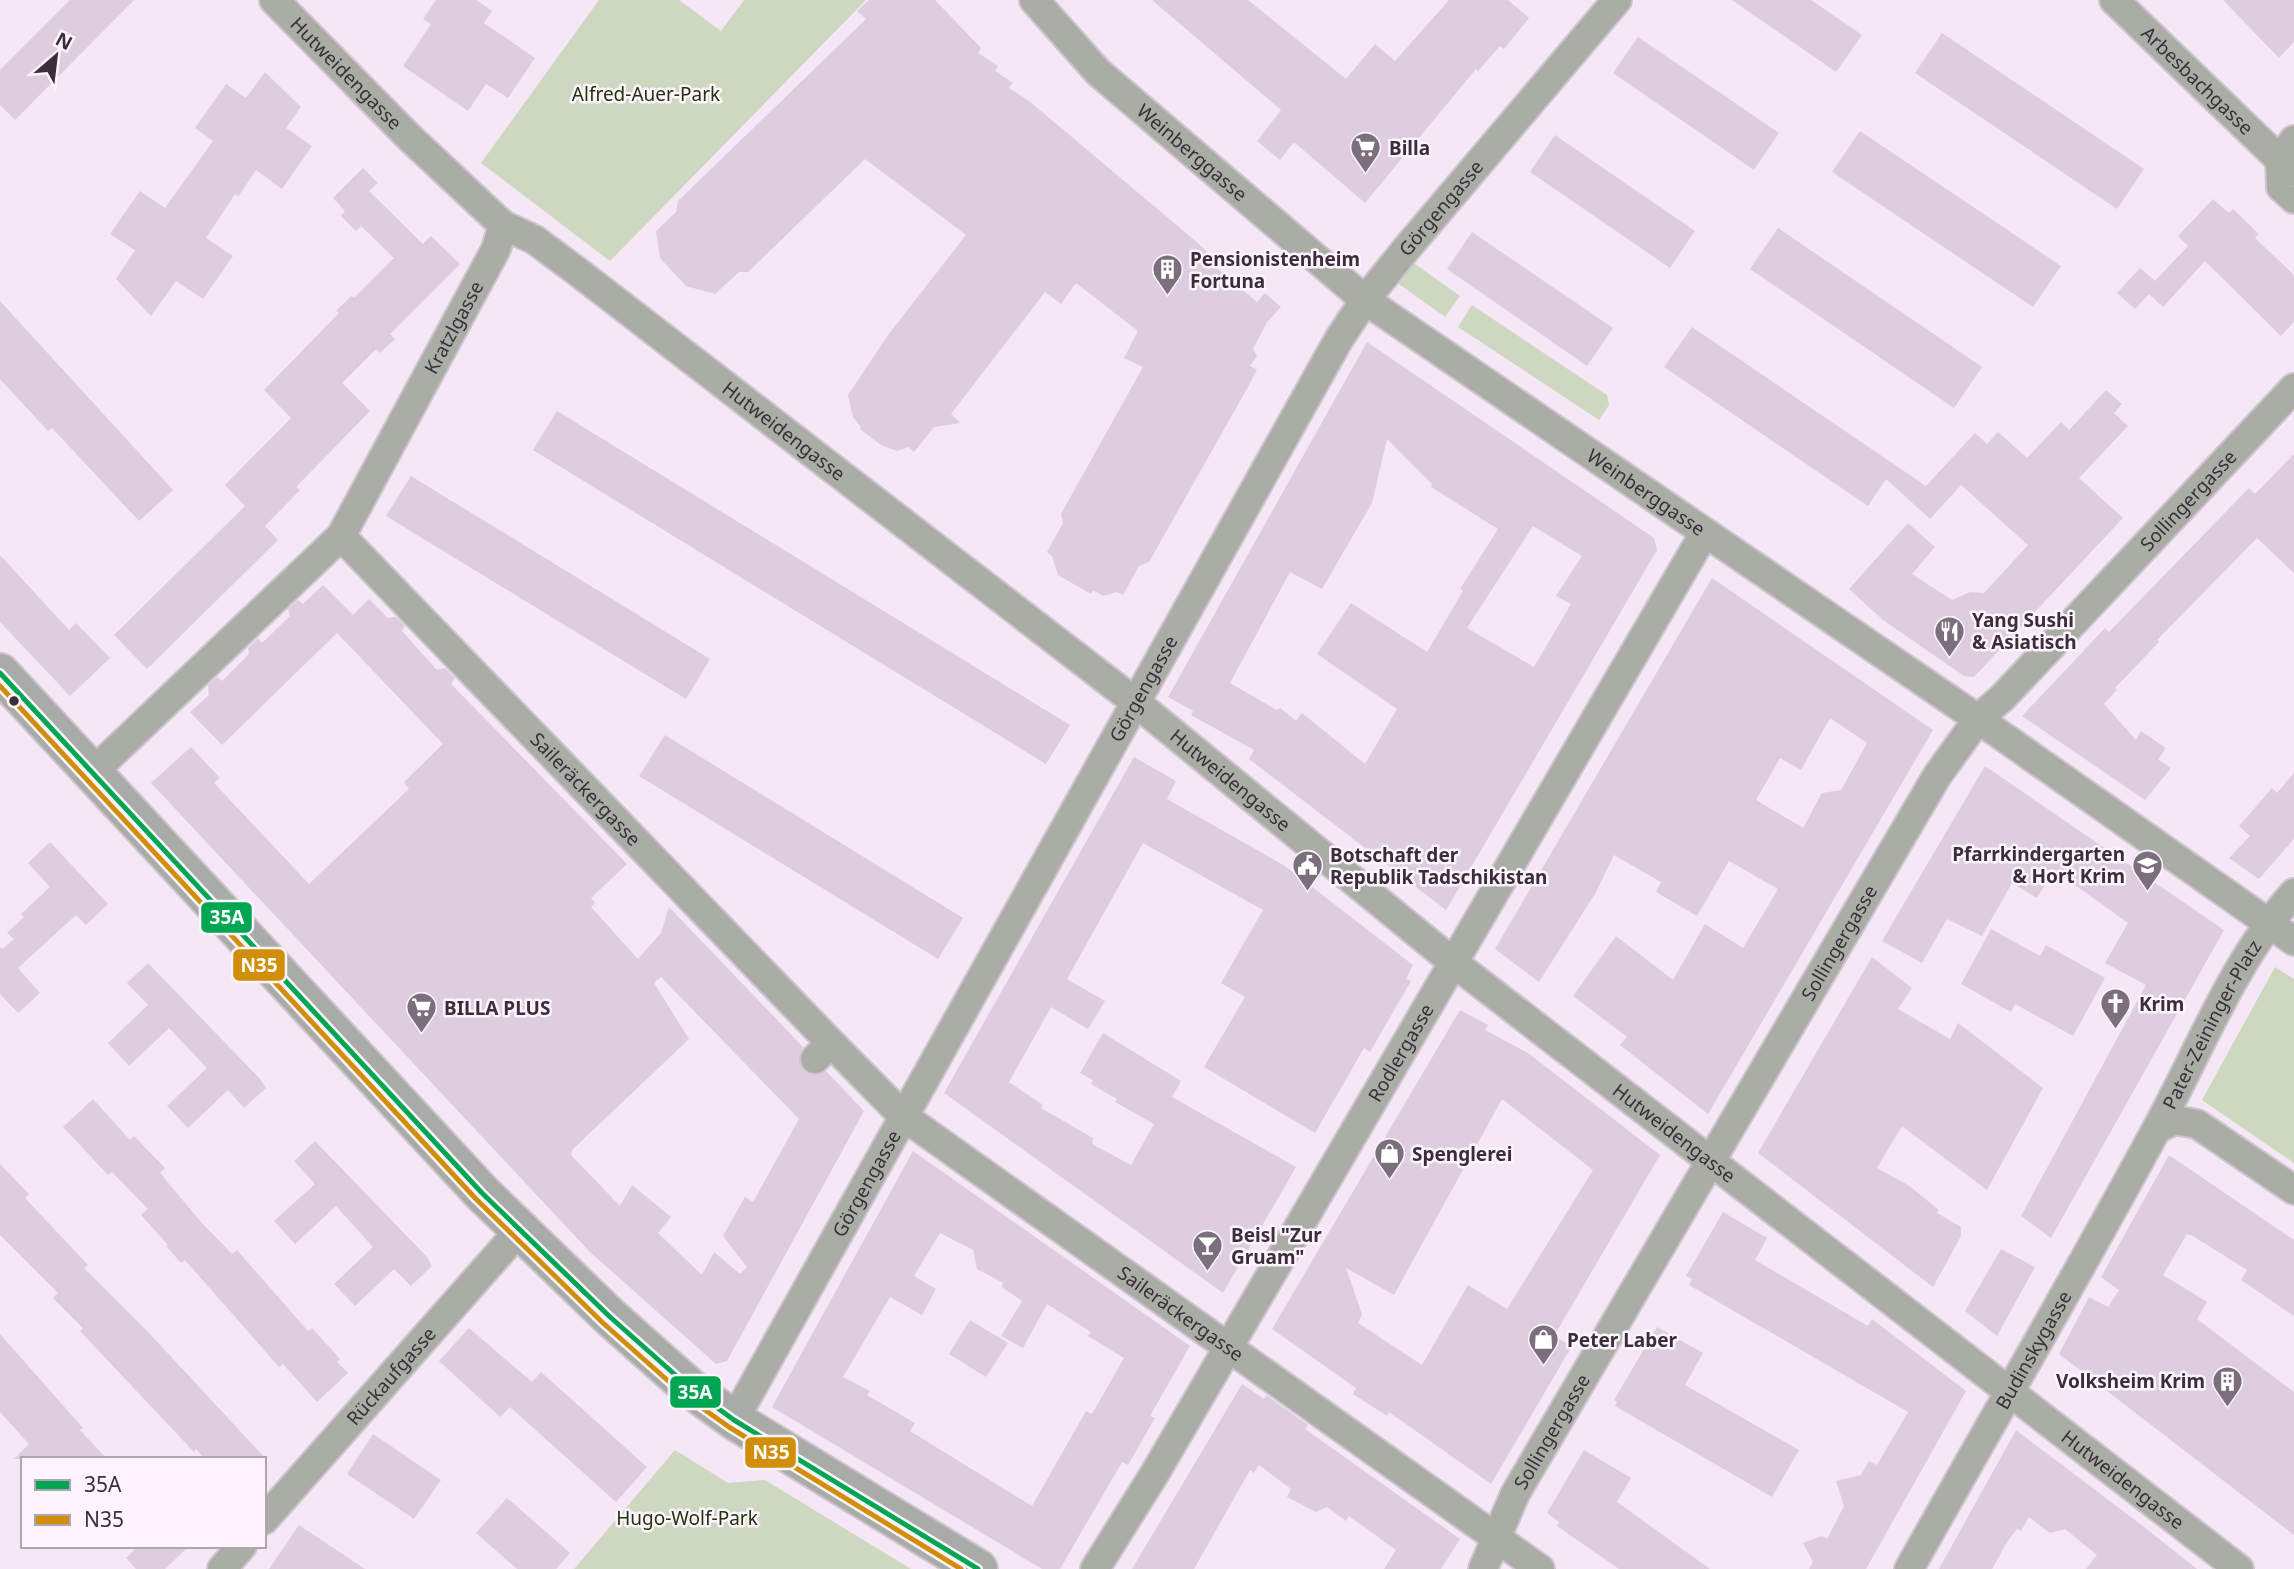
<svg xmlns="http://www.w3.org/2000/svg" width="2294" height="1569" font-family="'Noto Sans',sans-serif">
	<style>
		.green { fill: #ced8c0 }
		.building { fill: #ddcdde; fill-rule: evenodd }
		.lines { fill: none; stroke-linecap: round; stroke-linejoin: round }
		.street-casing { stroke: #cec4cf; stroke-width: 32 }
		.secondary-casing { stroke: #cec4cf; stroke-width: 42 }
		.street { stroke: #a9ada6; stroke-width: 28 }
		.secondary { stroke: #a9aca6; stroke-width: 38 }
		.bus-1-casing { stroke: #fef4ff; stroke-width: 10 }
		.bus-2-casing { stroke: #fef4ff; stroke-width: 10 }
		.bus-1 { stroke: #00a651; stroke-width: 5 }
		.bus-2 { stroke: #d18e0b; stroke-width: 5 }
		.bus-dot { fill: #382f39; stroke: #fef4ff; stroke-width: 2.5 }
		.labels { text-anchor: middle; stroke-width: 5; stroke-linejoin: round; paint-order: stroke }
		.street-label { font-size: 19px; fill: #382f39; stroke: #fef4ff }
		.park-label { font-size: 19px; fill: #203406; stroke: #fef4ff }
		.poi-label { font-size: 19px; font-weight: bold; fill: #382f39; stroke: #fef4ff; text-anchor: start }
		.line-badge { stroke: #fef4ff; stroke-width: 2.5 }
		.badge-label { font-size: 19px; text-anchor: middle; font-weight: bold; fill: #fff }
	</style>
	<rect width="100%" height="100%" fill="#f5e7f6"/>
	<path class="green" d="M599 0H679L721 31 744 0H866L610 261 481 163Z
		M1407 258 1460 296 1445 317 1392 279Z
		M1472 305 1607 395 1609 405 1599 420 1458 327Z
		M2275 967 2294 979V1163L2202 1100Z
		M675 1450 728 1483 765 1480 911 1569H574Z"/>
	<path class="building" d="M70 0H134L15 120 0 105V70Z
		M436 0H476L492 11 484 23 535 58 508 98 486 84 468 111 403 66 431 24 423 19Z
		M869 0H935L981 48 978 53 998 66 995 71 1013 83 1009 88 1029 101 1192 238 1221 264 1218 269 1257 302 1265 293 1281 307 1267 322 1253 349 1257 356 1250 366 1257 370 1244 394 1149 562 1139 566 1123 595 1117 592 1103 596 1093 590 1091 594 1058 575 1052 556 1047 552 1063 523 1061 514 1143 367 1124 358 1138 331 1076 283 1061 304 1045 292 951 414 961 423 934 427 914 452 908 447 897 451 881 445 860 429 861 427 853 417 848 395 888 335 966 235 865 159 748 272H739L715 294 686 286 660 258 656 231 676 212 678 201 866 19 857 11Z
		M1152 0H1248L1346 79 1375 44 1395 61 1449 0H1508L1529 18 1504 49 1500 46 1478 71 1476 69 1365 203 1294 142 1280 160 1257 141 1281 110Z
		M1732 0H1811L1862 35 1836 72Z
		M2223 0H2294V42L2279 58Z
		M1942 33 2144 169 2117 209 1915 73Z
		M1638 37 1779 133 1754 170 1613 73Z
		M265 72 301 107 286 128 312 146 282 189 256 170 238 197 235 194 206 238 233 256 203 299 176 281 151 316 116 279 135 250 110 234 140 191 165 208 213 141 195 128 226 84 246 98Z
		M1860 131 2061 266 2033 307 1832 172Z
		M1555 135 1695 231 1670 268 1530 172Z
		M363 168 378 183 369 191 423 244 431 236 460 264 390 334 395 339 380 353 376 349 342 383 370 411 296 487 300 490 265 526 278 540 147 669 114 635 245 506 225 485 291 418 264 390 339 313 336 311 351 296 354 298 394 258 361 226 356 231 341 216 345 211 333 198Z
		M2213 199 2229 213 2233 209 2259 234 2255 238 2294 275V322L2281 336 2205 261 2163 307 2149 294 2135 309 2117 293 2140 268 2155 281 2188 246 2178 236Z
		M1778 228 1982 367 1954 408 1750 269Z
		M1472 232 1613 328 1587 366 1447 269Z
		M0 301 173 490 139 521 52 428 48 431 0 379Z
		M1692 327 1926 486 1975 433 1987 444 1998 432 2027 458 2061 422 2069 430 2106 390 2122 404 2114 413 2128 426 2079 478 2123 518 1974 677 1964 676 1883 620 1849 589 1908 523 1935 547 1912 574 1952 600 1970 592 1984 593 2028 545 1961 485 1930 519 1886 479 1868 506 1664 367Z
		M1367 342 1654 538 1657 550 1446 910 1249 759 1254 750 1191 715 1193 711 1168 697ZM1387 439 1432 484 1431 487 1498 529 1460 589 1463 591 1427 652 1351 603 1317 654 1397 709 1365 764 1302 713 1296 721 1280 708 1277 710 1230 683 1290 572 1322 589 1372 503ZM1533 526 1582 556 1556 596 1571 604 1534 667 1467 628Z
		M557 411 1070 725 1046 764 533 450Z
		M2294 454V573L2257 538 2157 640 2159 642 2115 688 2117 690 2104 704 2136 740 2141 731 2166 748 2158 759 2171 768 2145 800 2022 716 2105 628 2109 632 2249 488 2255 494Z
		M411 476 710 659 686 699 386 516Z
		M0 555 69 630 76 623 110 658 70 696 0 622Z
		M1712 578 1933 730 1708 1114 1620 1045 1627 1037 1573 996 1616 936 1673 980 1705 924 1743 948 1778 889 1729 861 1697 916 1656 892 1661 882 1614 855 1596 892 1539 982 1495 949ZM1830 718 1867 743 1841 790 1822 793 1803 828 1756 800 1780 758 1801 770Z
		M323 585 353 615 369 599 388 618 396 617 405 626 402 631 437 670 445 668 455 678 451 684 627 864 591 898 595 903 591 907 638 959 661 933 669 907 803 1047 799 1055 803 1070 811 1075 826 1071 864 1111 727 1361 716 1364 590 1252 151 783 191 747 220 778 214 783 309 884 409 789 404 782 443 744 337 633 222 745 190 712 209 695 208 685 217 677 222 681 249 654 248 648 258 638 262 643 290 616 288 609 298 600 303 604ZM661 977 799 1119 753 1202 745 1197 723 1236 747 1267 740 1274 714 1252 702 1275 658 1233 671 1217 632 1185 620 1206 571 1155 572 1150 689 1039 654 983Z
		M665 735 963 918 938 959 639 776Z
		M1134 757 1176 781 1167 799 1285 866 1413 965 1406 979 1411 981 1370 1052 1364 1048 1315 1133 1204 1067 1245 997 1221 983 1263 910 1143 843 1067 979 1105 1001 1088 1029 1051 1007 1009 1082 1043 1105 1041 1108 1093 1138 1092 1144 1131 1165 1154 1124 1115 1102 1117 1099 1091 1084 1093 1080 1080 1073 1103 1033 1181 1081 1172 1097 1296 1167 1223 1293 944 1093Z
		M1985 766 2224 930 2051 1238 2021 1216 2146 985 2105 963 2128 923 2054 870 2037 898 2012 883 1982 936 1947 919 1922 963 1882 941Z
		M2294 773V839L2259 879 2229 858 2250 836 2239 826 2272 788 2277 793Z
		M50 842 108 904 86 925 76 915 18 968 40 993 18 1013 0 994V947L2 949 14 939 7 933 24 917 21 914 50 887 28 863Z
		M1991 929 2040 956 2046 945 2105 978 2073 1036 2015 1004 2011 1012 1961 984Z
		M1872 957 1912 988 1898 1009 1950 1039 1958 1023 2043 1088 1987 1190 1902 1126 1877 1168 1908 1185 1939 1210 1937 1213 1961 1227V1236L1933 1287 1758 1153Z
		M148 963 260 1079 266 1088 244 1108 228 1090 188 1128 167 1106 207 1068 169 1028 129 1066 108 1043 148 1005 127 983Z
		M1460 1010 1488 1025 1485 1030 1528 1053 1660 1155 1554 1336 1572 1346 1491 1484 1389 1412 1387 1416 1353 1394 1356 1388 1272 1329ZM1502 1099 1593 1170 1507 1309 1468 1285 1422 1365 1358 1323 1362 1314 1346 1268 1394 1295Z
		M93 1099 130 1140 134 1136 165 1168 160 1173 201 1222 232 1254 237 1250 308 1331 312 1328 340 1359 337 1362 348 1373 317 1402 283 1364 279 1367 185 1260 181 1263 166 1246 168 1245 141 1215 148 1209 112 1172 108 1175 63 1127Z
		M315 1141 427 1257 432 1266 411 1286 394 1269 355 1306 334 1284 373 1247 336 1206 295 1244 274 1221 315 1184 294 1161Z
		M913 1151 1190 1346 1150 1416 1155 1418 1128 1465 1122 1462 1060 1569H1042L772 1407ZM940 1233 973 1250 977 1269 1003 1283 1002 1287 1022 1301 1001 1336 1023 1348 1047 1304 1091 1332 1088 1336 1124 1358 1092 1414 1086 1411 1032 1506 910 1431 915 1423 867 1395 870 1391 843 1377 890 1297 922 1315 936 1289 914 1276Z
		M2169 1155 2294 1240V1316L2241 1280 2247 1270 2193 1236 2187 1234 2163 1275 2207 1302 2197 1319 2294 1392V1535L2059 1354 2089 1297 2108 1307 2119 1290 2101 1277Z
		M0 1164 29 1194 25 1198 88 1265 84 1268 149 1333 266 1459H205L196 1449 194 1452 80 1331 83 1328 53 1298 58 1293 0 1235Z
		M1723 1212 1767 1238 1755 1260 1868 1326 1872 1319 1966 1391 1866 1569H1809L1813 1562 1803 1543 1822 1536 1827 1539 1844 1506 1836 1481 1861 1475 1869 1461 1877 1465 1908 1412 1689 1285 1692 1279 1686 1276Z
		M2001 1249 2035 1267 1997 1336 1965 1311Z
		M970 1320 1008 1343 986 1377 949 1354Z
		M1657 1327 1703 1353 1685 1385 1799 1450 1772 1497 1615 1406 1617 1402 1614 1400Z
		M469 1328 532 1382 541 1372 647 1467 616 1502 510 1407 500 1417 439 1361Z
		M0 1334 83 1428 80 1430 107 1459H14L29 1444 0 1412Z
		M1242 1384 1264 1399 1266 1395 1308 1425 1305 1429 1460 1539 1441 1569H1384L1396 1550 1349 1516 1346 1521 1327 1507 1316 1512 1287 1497 1291 1489 1259 1465 1254 1473 1250 1470 1194 1569H1132Z
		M2016 1430 2144 1527 2197 1569H2086L2097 1555 2065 1529 2050 1533 2029 1517 2021 1531 2017 1529 2007 1542 1992 1569H1939Z
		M373 1434 441 1480 414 1519 347 1474Z
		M1584 1450 1631 1478 1617 1502 1710 1569H1619L1557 1526 1559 1522 1547 1513Z
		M507 1498 570 1553 556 1569H517L476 1533Z
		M299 1525 365 1569H269Z
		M138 1546H189L165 1569H136L126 1558Z"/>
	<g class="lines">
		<defs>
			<g id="street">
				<path id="s1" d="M274 0 409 137 503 225 535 240 578 272 1134 701 1454 963 2239 1569"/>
				<path id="s2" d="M1034 0 1098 72 1365 300 1978 719 2294 941"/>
				<path id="s3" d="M2114 0 2280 160"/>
				<path d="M2294 140 2280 160 2281 187 2294 199"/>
				<path id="s4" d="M341 536 831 1043"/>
				<path id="s5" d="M94 771 341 536 496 249 503 225"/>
				<path id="s6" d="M815 1059 831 1043 903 1116 1540 1569"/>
				<path d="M2157 1129 2174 1120 2197 1124 2294 1190"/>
				<path id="s7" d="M734 1420 1339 339 1365 300 1407 248 1617 0"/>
				<path id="s8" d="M264 1520 519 1231"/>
				<path d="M222 1569 242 1546"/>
				<path id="s9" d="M1095 1569 1155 1473 1704 534"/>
				<path id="s10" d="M1483 1569 1515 1494 1937 776 1978 719 2003 697 2294 388"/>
				<path id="s11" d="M1909 1569C1991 1423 2076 1278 2156 1130 2200 1050 2233 961 2294 893"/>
			</g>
			<path id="secondary" d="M0 673 482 1193 609 1316 690 1388 734 1420 978 1569"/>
		</defs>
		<use href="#street" class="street-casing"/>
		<use href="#secondary" class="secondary-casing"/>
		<use href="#street" class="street"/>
		<use href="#secondary" class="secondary"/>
		<defs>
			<path id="bus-1" d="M0 673 482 1193 609 1316 690 1388 734 1420 978 1569"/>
			<path id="bus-2" d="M0 686 476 1199 603 1323 684 1395 729 1427 961 1569"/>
		</defs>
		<use href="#bus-1" class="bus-1-casing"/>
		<use href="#bus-2" class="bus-2-casing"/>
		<use href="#bus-1" class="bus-1"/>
		<use href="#bus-2" class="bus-2"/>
	</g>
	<defs>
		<symbol id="supermarket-pin" viewBox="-11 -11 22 30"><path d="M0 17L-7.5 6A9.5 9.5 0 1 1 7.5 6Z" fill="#7a6f7b" stroke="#fef4ff"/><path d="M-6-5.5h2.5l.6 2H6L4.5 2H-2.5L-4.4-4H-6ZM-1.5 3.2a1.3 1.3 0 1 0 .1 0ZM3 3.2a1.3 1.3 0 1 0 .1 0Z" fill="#fff"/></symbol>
		<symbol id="building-pin" viewBox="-11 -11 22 30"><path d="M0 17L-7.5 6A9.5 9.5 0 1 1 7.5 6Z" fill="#7a6f7b" stroke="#fef4ff"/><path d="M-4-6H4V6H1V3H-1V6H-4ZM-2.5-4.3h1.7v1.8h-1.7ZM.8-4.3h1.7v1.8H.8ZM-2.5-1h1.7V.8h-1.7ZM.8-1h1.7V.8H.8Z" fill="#fff"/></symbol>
		<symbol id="restaurant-pin" viewBox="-11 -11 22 30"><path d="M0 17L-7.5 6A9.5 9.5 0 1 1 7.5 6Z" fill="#7a6f7b" stroke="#fef4ff"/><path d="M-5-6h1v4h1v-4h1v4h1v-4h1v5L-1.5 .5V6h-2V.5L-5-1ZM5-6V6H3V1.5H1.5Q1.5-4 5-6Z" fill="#fff"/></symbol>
		<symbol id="school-pin" viewBox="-11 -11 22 30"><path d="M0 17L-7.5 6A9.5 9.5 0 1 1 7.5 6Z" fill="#7a6f7b" stroke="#fef4ff"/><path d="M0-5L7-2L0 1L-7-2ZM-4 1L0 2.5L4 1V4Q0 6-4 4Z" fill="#fff"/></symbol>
		<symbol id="civic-pin" viewBox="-11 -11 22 30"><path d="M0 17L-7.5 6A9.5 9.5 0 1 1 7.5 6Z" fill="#7a6f7b" stroke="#fef4ff"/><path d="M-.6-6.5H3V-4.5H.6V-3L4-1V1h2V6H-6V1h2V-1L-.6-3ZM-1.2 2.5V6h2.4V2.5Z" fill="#fff"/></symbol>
		<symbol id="church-pin" viewBox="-11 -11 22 30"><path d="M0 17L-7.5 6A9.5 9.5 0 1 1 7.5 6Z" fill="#7a6f7b" stroke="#fef4ff"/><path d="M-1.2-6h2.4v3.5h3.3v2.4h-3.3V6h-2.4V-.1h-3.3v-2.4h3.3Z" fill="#fff"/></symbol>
		<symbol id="shop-pin" viewBox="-11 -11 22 30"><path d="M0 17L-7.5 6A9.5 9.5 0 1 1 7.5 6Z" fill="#7a6f7b" stroke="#fef4ff"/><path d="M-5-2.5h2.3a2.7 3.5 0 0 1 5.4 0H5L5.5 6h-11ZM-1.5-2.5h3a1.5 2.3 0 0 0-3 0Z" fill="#fff"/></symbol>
		<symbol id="bar-pin" viewBox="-11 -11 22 30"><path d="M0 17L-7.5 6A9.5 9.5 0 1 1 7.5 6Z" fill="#7a6f7b" stroke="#fef4ff"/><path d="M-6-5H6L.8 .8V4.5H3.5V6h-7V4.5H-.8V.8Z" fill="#fff"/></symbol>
	</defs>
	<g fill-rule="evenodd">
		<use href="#supermarket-pin" x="1348" y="130" width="35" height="47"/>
		<use href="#building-pin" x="1150" y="252" width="35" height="47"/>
		<use href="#restaurant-pin" x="1932" y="614" width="35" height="47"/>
		<use href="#school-pin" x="2130" y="848" width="35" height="47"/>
		<use href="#civic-pin" x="1290" y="848" width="35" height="47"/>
		<use href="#church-pin" x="2098" y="986" width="35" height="47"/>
		<use href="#supermarket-pin" x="404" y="990" width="35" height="47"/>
		<use href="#shop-pin" x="1372" y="1136" width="35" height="47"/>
		<use href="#bar-pin" x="1190" y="1228" width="35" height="47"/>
		<use href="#shop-pin" x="1526" y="1322" width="35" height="47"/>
		<use href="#building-pin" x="2210" y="1364" width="35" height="47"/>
	</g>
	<circle class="bus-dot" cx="14" cy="701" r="6"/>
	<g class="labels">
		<g class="street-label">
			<text dy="7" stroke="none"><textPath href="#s1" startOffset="103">Hutweidengasse</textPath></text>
			<text dy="7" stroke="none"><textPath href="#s3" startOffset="116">Arbesbachgasse</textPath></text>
			<text dy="7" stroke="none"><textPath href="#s2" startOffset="220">Weinberggasse</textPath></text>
			<text dy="7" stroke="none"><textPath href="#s7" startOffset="1405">Görgengasse</textPath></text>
			<text dy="7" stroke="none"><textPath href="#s5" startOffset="578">Kratzlgasse</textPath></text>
			<text dy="7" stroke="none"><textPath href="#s1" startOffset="670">Hutweidengasse</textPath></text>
			<text dy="7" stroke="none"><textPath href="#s2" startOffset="788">Weinberggasse</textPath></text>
			<text dy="7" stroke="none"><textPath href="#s10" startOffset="1288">Sollingergasse</textPath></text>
			<text dy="7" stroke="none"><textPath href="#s7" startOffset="838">Görgengasse</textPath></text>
			<text dy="7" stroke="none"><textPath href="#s1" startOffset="1237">Hutweidengasse</textPath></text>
			<text dy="7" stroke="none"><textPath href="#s4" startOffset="352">Saileräckergasse</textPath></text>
			<text dy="7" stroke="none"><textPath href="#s10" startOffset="721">Sollingergasse</textPath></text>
			<text dy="7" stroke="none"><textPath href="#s11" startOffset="623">Pater-Zeininger-Platz</textPath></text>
			<text dy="7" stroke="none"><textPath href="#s9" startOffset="600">Rodlergasse</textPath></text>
			<text dy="7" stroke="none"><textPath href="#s1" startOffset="1804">Hutweidengasse</textPath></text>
			<text dy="7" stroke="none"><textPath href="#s7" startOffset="271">Görgengasse</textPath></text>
			<text dy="7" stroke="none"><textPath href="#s6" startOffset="466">Saileräckergasse</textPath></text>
			<text dy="7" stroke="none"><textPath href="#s11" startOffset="252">Budinskygasse</textPath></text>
			<text dy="7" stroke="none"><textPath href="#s8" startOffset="192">Rückaufgasse</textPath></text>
			<text dy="7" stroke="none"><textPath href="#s10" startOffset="154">Sollingergasse</textPath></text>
			<text dy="7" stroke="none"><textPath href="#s1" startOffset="2371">Hutweidengasse</textPath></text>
		</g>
		<g class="park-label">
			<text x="646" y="101">Alfred-Auer-Park</text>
			<text x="687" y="1525">Hugo-Wolf-Park</text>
		</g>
		<g class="poi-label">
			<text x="1389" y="155">Billa</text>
			<text x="1190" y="266">Pensionistenheim<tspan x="1190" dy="22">Fortuna</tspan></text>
			<text x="1972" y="627">Yang Sushi<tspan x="1972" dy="22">&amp; Asiatisch</tspan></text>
			<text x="2125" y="861" text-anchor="end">Pfarrkindergarten<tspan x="2125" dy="22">&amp; Hort Krim</tspan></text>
			<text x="1330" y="862">Botschaft der<tspan x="1330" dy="22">Republik Tadschikistan</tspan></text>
			<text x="2139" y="1011">Krim</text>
			<text x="444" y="1015">BILLA PLUS</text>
			<text x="1412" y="1161">Spenglerei</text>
			<text x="1231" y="1242">Beisl "Zur<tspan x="1231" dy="22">Gruam"</tspan></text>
			<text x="1567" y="1347">Peter Laber</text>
			<text x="2205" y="1388" text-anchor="end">Volksheim Krim</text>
		</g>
	</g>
	<g class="line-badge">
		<rect x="200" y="901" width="53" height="33" rx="7" fill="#00a651"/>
		<rect x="232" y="948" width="54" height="34" rx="7" fill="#d18e0b"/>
		<rect x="669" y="1375" width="53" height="34" rx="7" fill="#00a651"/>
		<rect x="744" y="1436" width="53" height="33" rx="7" fill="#d18e0b"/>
	</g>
	<g class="badge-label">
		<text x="227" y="924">35A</text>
		<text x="259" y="972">N35</text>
		<text x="695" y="1399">35A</text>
		<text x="771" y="1459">N35</text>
	</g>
	<rect x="21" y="1457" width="245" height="91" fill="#fef4ff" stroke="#afa5b0" stroke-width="2"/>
	<rect x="35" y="1480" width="35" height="10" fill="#00a651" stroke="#afa5b0" stroke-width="2"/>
	<text x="84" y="1492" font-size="21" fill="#382f39">35A</text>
	<rect x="35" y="1515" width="35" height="10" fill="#d18e0b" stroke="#afa5b0" stroke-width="2"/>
	<text x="84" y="1527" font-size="21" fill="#382f39">N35</text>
	<g transform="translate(56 56) rotate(28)" stroke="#fef4ff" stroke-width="5" paint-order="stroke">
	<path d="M0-5L12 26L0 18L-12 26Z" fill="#382f39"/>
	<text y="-10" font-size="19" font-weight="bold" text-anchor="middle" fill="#382f39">N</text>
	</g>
</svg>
